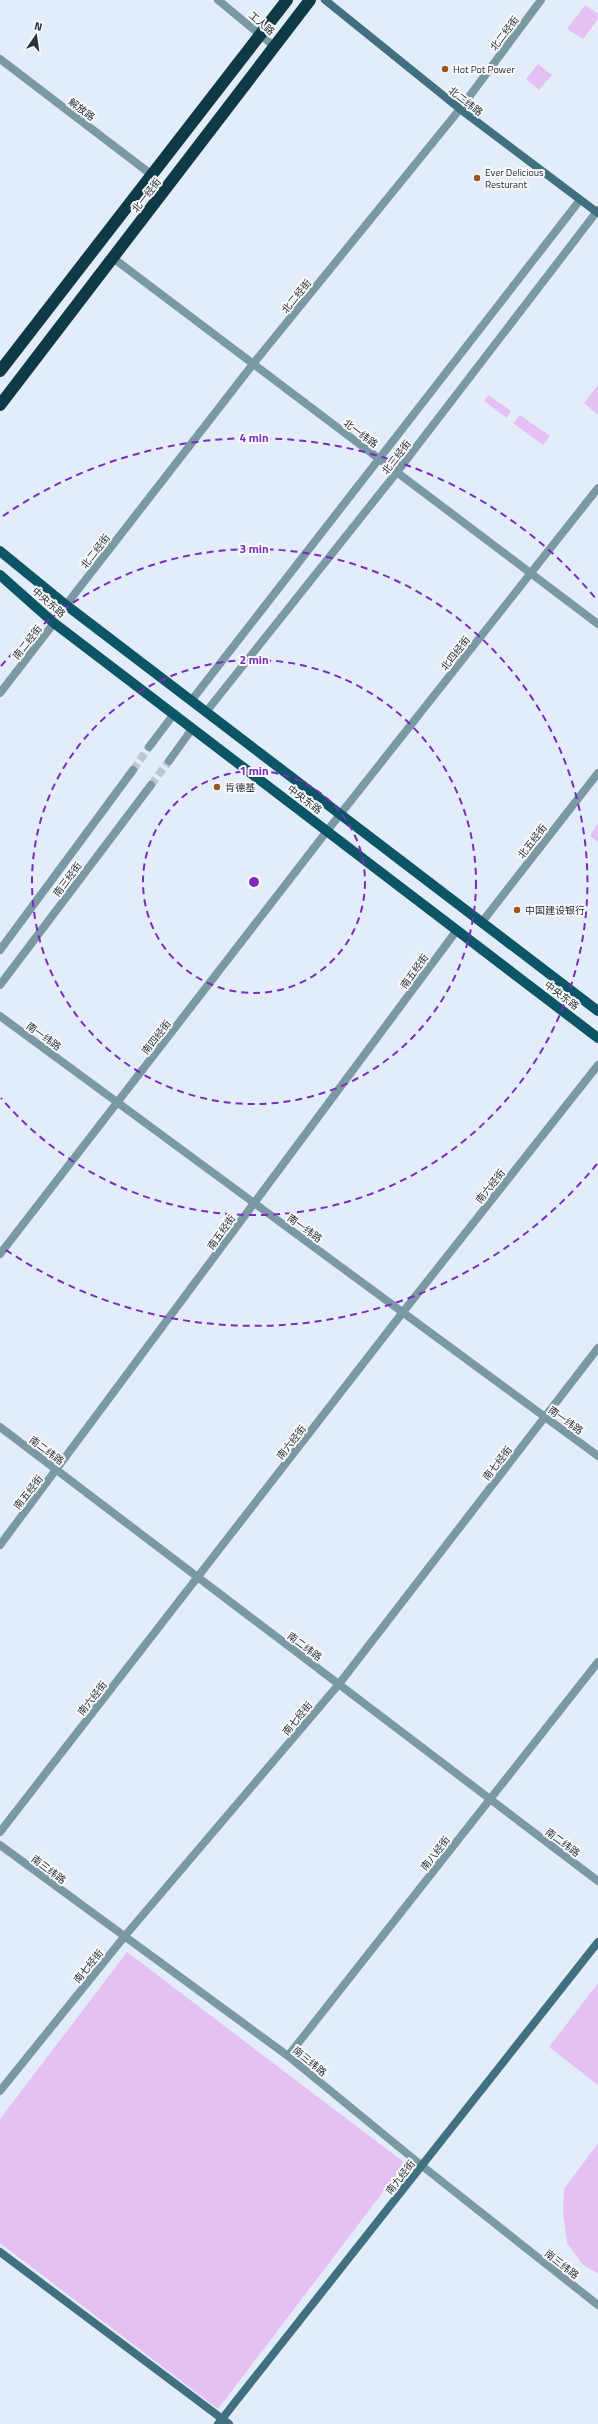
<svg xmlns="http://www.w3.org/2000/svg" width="598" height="2424" font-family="'Titillium Web','Noto Sans SC',sans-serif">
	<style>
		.green { fill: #e5c0f2 }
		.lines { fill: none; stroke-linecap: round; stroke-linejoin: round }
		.street-tunnel { stroke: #bdc7d3; stroke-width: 8; stroke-dasharray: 8 4; stroke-linecap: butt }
		.street { stroke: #7a99a4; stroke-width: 8 }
		.secondary { stroke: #417180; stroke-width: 8 }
		.primary { stroke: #0b5567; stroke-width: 10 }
		.highway { stroke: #0e3a45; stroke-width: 12 }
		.ring { fill: none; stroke: #7b2cbf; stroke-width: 2; stroke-dasharray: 7 5 }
		.poi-dot { fill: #985623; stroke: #f9f9f9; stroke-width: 1.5 }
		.labels { text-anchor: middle; stroke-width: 4; stroke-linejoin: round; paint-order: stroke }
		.street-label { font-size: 10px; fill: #27303b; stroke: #f9f9f9 }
		.poi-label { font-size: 10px; fill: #27303b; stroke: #f9f9f9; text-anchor: start }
		.centre { fill: #7b2cbf; stroke: #f9f9f9; stroke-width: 2 }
		.ring-label { font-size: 12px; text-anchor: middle; font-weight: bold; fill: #7b2cbf; stroke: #f9f9f9; stroke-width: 4; stroke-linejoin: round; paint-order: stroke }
	</style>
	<rect width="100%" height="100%" fill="#e3edf9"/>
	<path class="green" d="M585 5 598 14V19L583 39 567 29Z
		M538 64 552 75 539 90 526 79Z
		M598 385V415L584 403Z
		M488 395 511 411 507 418 484 401Z
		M520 415 550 436 543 445 513 423Z
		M597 824 598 825V842L590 836Z
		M127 1952 405 2163 218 2409 0 2243V2119Z
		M598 1983V2085L549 2047Z
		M598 2143V2273L583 2265 567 2243 563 2211 564 2189Z"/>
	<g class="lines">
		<path class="street-tunnel" d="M133 770 149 747
			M151 785 169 761"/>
		<path class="street" d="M218 0 275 47
			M0 59 152 175
			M113 258 598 624
			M66 605 253 364 460 109 541 0
			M0 693 54 623
			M191 701 580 200
			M206 712 397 472 598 210
			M149 747 174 714
			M169 761 192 729
			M482 922 598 773
			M0 950 133 770
			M0 985 151 785
			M0 1016 598 1456
			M0 1254 327 831 598 488
			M0 1427 598 1881
			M0 1545 457 930
			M0 1832 403 1312 598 1065
			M0 1845 288 2056 421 2165 598 2305
			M288 2056 598 1662
			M0 2091 124 1937 339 1684 598 1348"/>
		<path class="secondary" d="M325 0 460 109 598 213
			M0 2252 229 2424
			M218 2424 598 1942"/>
		<path class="primary" d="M0 551 66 605 598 1011
			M0 575 54 623 598 1038"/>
		<path class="highway" d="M0 371 287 0
			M0 405 310 0"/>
	</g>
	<g class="ring">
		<circle cx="254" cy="882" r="111"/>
		<circle cx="254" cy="882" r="222"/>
		<path d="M1 666A333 333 0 1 1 1 1098"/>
		<path d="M597 1164A444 444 0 0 1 3 1248M3 516A444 444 0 0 1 597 600"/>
	</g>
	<g class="poi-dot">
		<circle cx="445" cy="69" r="4"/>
		<circle cx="477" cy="178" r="4"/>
		<circle cx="217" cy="787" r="4"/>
		<circle cx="517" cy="910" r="4"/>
	</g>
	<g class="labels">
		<g class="street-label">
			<text transform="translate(262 23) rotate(40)" y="4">工人路</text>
			<text transform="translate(504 33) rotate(-53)" y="4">北二经街</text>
			<text transform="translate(466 101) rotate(38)" y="4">北二纬路</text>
			<text transform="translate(82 109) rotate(37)" y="4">解放路</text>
			<text transform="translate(146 195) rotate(-52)" y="4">北一经街</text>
			<text transform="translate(296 296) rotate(-51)" y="4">北二经街</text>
			<text transform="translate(361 433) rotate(37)" y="4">北一纬路</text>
			<text transform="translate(396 457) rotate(-52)" y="4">北三经街</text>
			<text transform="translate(95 551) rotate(-52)" y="4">北二经街</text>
			<text transform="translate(49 602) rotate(41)" y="4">中央东路</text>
			<text transform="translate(27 642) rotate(-52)" y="4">南二经街</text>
			<text transform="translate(455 653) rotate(-52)" y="4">北四经街</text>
			<text transform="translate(305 799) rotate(37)" y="4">中央东路</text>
			<text transform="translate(532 841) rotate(-52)" y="4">北五经街</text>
			<text transform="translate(67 879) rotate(-53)" y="4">南三经街</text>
			<text transform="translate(414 971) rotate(-54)" y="4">南五经街</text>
			<text transform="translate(562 995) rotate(37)" y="4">中央东路</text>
			<text transform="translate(44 1036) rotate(36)" y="4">南一纬路</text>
			<text transform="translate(156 1037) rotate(-52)" y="4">南四经街</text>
			<text transform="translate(490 1186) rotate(-52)" y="4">南六经街</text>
			<text transform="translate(305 1228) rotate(36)" y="4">南一纬路</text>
			<text transform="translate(221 1232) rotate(-54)" y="4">南五经街</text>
			<text transform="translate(566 1420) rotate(36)" y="4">南一纬路</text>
			<text transform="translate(291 1442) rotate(-52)" y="4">南六经街</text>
			<text transform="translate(47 1450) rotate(37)" y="4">南二纬路</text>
			<text transform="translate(497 1463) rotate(-52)" y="4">南七经街</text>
			<text transform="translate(28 1492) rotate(-52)" y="4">南五经街</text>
			<text transform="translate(305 1646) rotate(37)" y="4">南二纬路</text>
			<text transform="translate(92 1698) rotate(-52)" y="4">南六经街</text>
			<text transform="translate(297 1718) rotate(-50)" y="4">南七经街</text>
			<text transform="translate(563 1842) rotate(37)" y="4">南二纬路</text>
			<text transform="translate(435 1853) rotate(-52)" y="4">南八经街</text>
			<text transform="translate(49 1869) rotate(37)" y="4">南三纬路</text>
			<text transform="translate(88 1966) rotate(-51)" y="4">南七经街</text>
			<text transform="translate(310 2061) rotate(39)" y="4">南三纬路</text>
			<text transform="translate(400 2177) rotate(-52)" y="4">南九经街</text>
			<text transform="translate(562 2264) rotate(38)" y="4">南三纬路</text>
		</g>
		<g class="poi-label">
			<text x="453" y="73">Hot Pot Power</text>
			<text x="485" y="176">Ever Delicious<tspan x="485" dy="12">Resturant</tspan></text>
			<text x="225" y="791">肯德基</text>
			<text x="525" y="914">中国建设银行</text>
		</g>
	</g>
	<circle cx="254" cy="882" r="6" class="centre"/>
	<g class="ring-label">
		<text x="254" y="442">4 min</text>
		<text x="254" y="553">3 min</text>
		<text x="254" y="664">2 min</text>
		<text x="254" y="775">1 min</text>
	</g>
	<g transform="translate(36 36) rotate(13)" stroke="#f9f9f9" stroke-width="3" paint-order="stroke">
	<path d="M0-3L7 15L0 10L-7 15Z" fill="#27303b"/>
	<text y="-6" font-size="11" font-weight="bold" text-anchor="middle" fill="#27303b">N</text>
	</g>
</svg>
